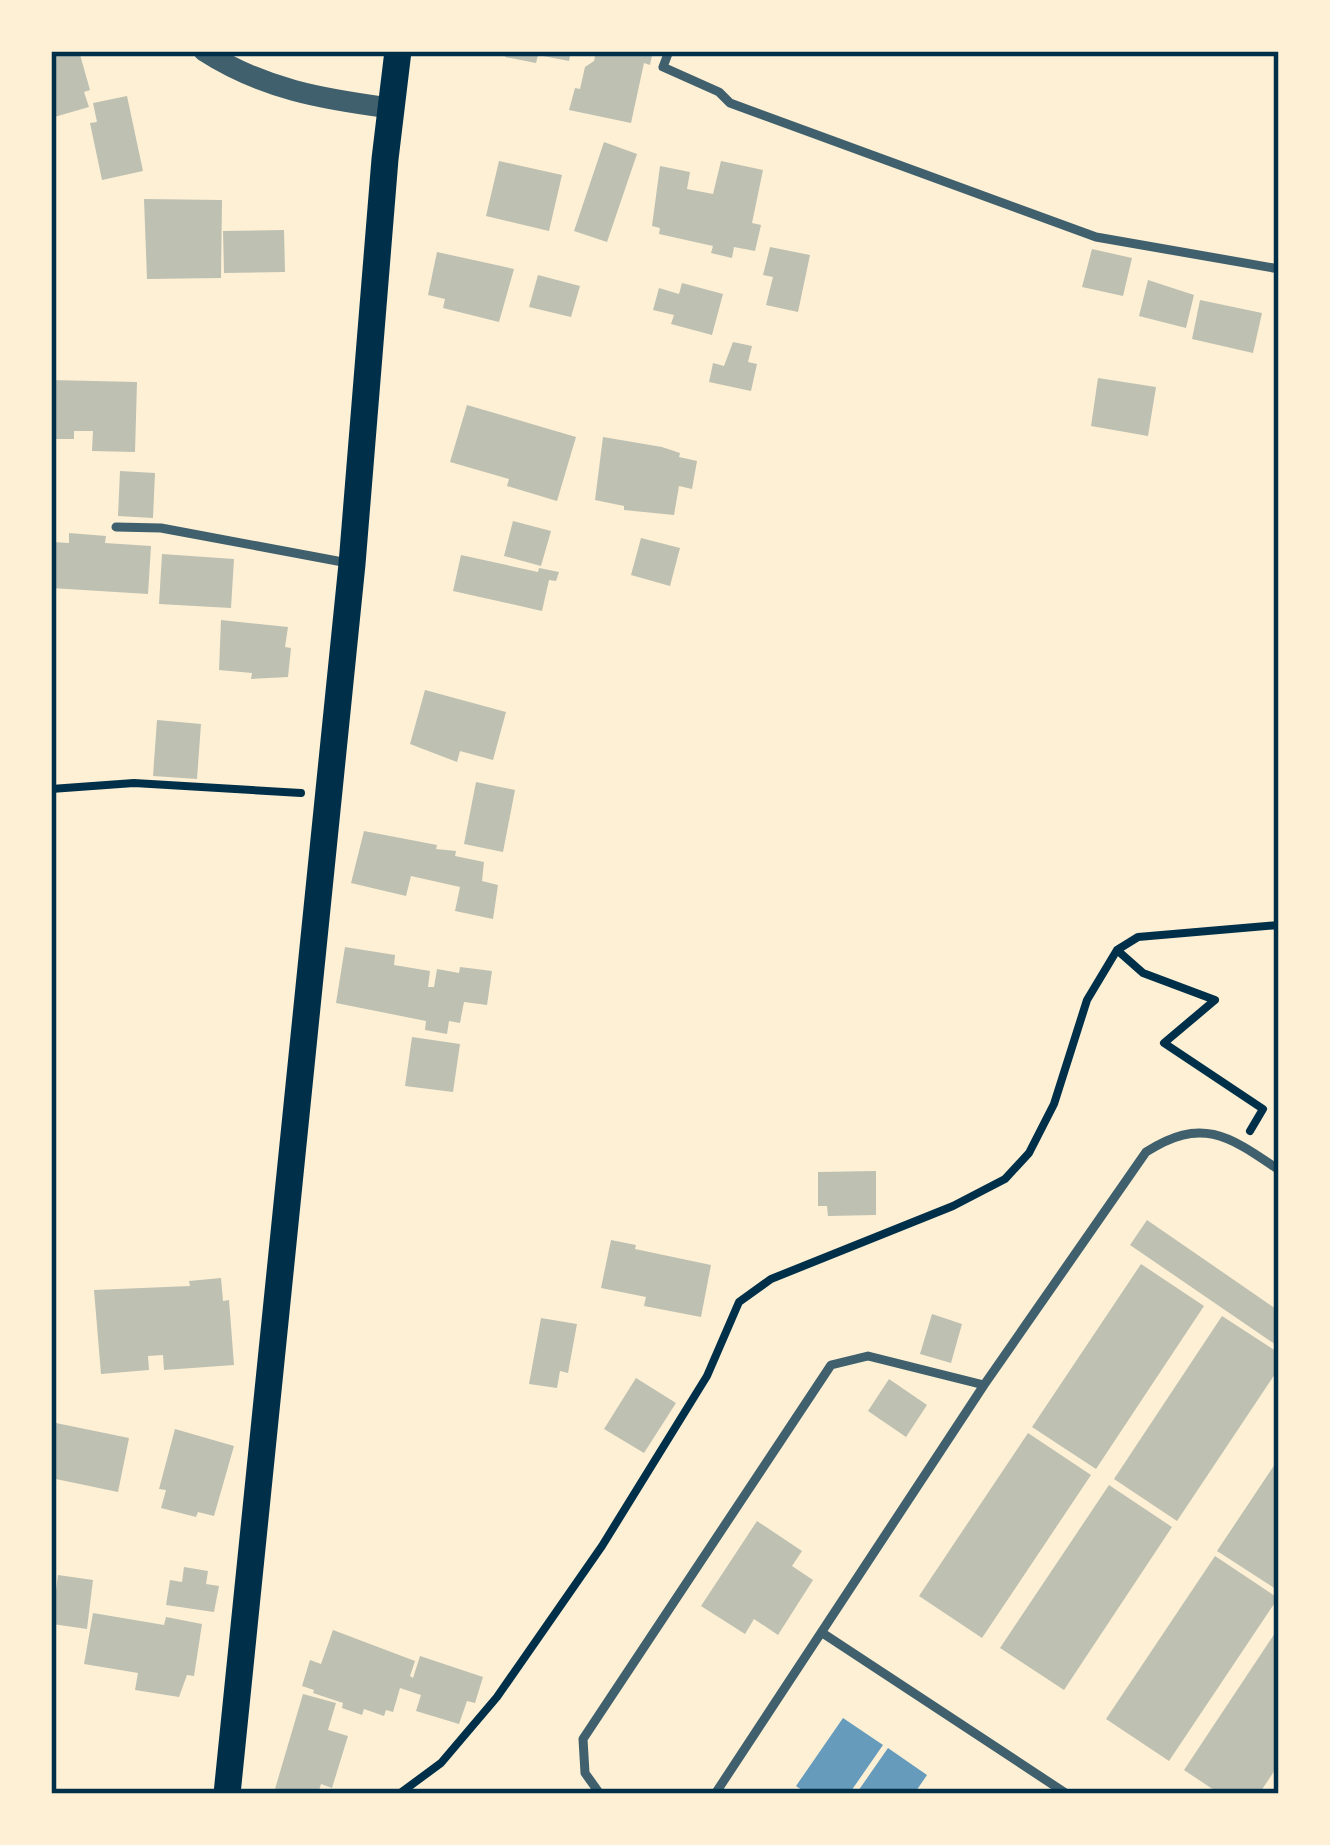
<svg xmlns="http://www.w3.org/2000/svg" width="1330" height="1845" font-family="Raleway,sans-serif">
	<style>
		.water { fill: #669bbc }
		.building { fill: #bec0b2 }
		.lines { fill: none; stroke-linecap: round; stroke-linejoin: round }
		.path { stroke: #003049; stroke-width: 8 }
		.service { stroke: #3f606c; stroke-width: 9 }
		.tertiary { stroke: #3f606c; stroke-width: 21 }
		.primary { stroke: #003049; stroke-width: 27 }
		.neatline { fill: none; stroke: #003049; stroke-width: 4.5 }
	</style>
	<rect width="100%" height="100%" fill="#fdf0d5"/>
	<path class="water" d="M843 1718 883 1745 849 1794H808L796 1786Z
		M888 1748 927 1775 914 1794H856Z"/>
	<path class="building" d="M51 51H79L90 90 84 92 89 107 51 118Z
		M506 51H571L569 61 538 55 536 63 505 57Z
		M596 51H653L650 65 644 63 631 123 569 110 575 88 580 89 585 67 594 61Z
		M127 96 143 171 102 180 90 123 97 122 93 103Z
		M604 142 637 154 607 242 574 231Z
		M499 161 562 175 549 231 486 216Z
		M721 161 763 170 752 223 761 225 755 251 734 247 732 258 711 253 713 246 659 234 660 228 652 226 660 166 690 172 687 189 713 194Z
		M144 199 222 200 221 278 147 279Z
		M284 230 285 272 224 273 223 231Z
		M770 247 810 255 798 312 766 305 773 277 763 275Z
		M1092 249 1132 258 1123 296 1082 287Z
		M437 252 514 269 499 322 443 308 445 299 428 295Z
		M538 275 580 286 571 317 529 307Z
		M1148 280 1194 295 1186 328 1139 316Z
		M682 283 723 294 712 335 671 324 674 315 653 310 659 288 679 294Z
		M1200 300 1262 313 1253 353 1192 339Z
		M733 342 752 346 748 362 757 364 751 391 709 382 713 363 724 366Z
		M1098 378 1156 387 1148 436 1091 426Z
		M51 380 137 382 135 452 92 451 93 431H74V439H51Z
		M467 405 576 437 557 501 507 486 509 479 450 462Z
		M603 437 662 447 680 453 679 457 697 461 692 489 679 486 674 515 624 510V506L595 500Z
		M120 471 155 473 153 518 118 516Z
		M513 521 551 531 541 566 504 556Z
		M69 533 106 536 105 543 151 546 148 594 51 588 52 542 69 543Z
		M641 538 680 548 670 586 631 575Z
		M162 554 234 559 231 608 159 604Z
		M461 555 538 572 539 568 559 572 556 581 549 580 542 611 453 591Z
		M221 620 288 627 285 647 291 648 288 677 251 679 252 673 219 670Z
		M425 690 506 712 493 760 460 751 457 762 410 744Z
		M157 720 201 724 197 779 153 776Z
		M476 782 515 790 503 852 464 844Z
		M364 831 437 845 436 849 456 851 455 856 484 862 482 881 498 885 493 919 455 911 460 887 411 876 406 896 351 883Z
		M345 947 395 955 394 965 430 971 428 987H434L437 969 459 973 460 967 492 971 487 1005 464 1002 460 1023 449 1021 447 1034 425 1030 426 1021 336 1003Z
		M412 1037 460 1044 453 1092 405 1086Z
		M876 1171V1215L828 1216 827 1206H818V1172Z
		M1147 1220 1279 1311V1347L1130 1245Z
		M611 1240 636 1245 635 1249 711 1265 701 1317 644 1306 646 1297 601 1288Z
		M1141 1264 1204 1306 1096 1469 1032 1427Z
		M221 1278 223 1301 229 1300 234 1365 164 1370 163 1355 148 1356 149 1370 101 1374 94 1290 190 1286 189 1281Z
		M932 1314 962 1324 951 1363 920 1354Z
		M1222 1316 1279 1353V1368L1177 1521 1114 1479Z
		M541 1318 577 1324 568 1373 560 1371 557 1388 529 1384Z
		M636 1378 676 1403 644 1453 604 1429Z
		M889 1379 927 1405 906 1437 868 1411Z
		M51 1422 129 1438 118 1492 51 1478Z
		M175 1429 234 1446 214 1516 198 1512 196 1517 161 1508 166 1490 159 1489Z
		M1028 1433 1091 1475 982 1638 919 1596Z
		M1279 1458V1591L1217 1551Z
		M1109 1485 1172 1527 1064 1690 1000 1648Z
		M757 1521 802 1551 792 1566 813 1580 778 1635 754 1619 745 1634 701 1606Z
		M1215 1556 1278 1598 1169 1761 1106 1719Z
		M184 1567 208 1571 206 1584 219 1586 214 1612 166 1605 170 1580 182 1582Z
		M58 1575 93 1580 87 1629 52 1624Z
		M93 1613 164 1625 166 1617 202 1624 194 1676 187 1675 179 1697 135 1690 138 1673 84 1664Z
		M1279 1627V1764L1259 1794H1220L1184 1770Z
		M333 1630 415 1661 410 1676 413 1678 420 1656 483 1677 475 1703 467 1701 459 1724 416 1711 421 1695 400 1688 393 1712 386 1710 384 1716 364 1709 362 1715 342 1708 343 1703 313 1693 314 1690 302 1686 310 1660 321 1664Z
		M303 1694 336 1703 328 1730 348 1736 332 1788 321 1784 318 1794H293L275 1789Z"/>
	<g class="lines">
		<path class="path" d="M51 789 134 783 301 793
			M1117 950 1143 973 1215 1000 1164 1043 1263 1109 1250 1131
			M399 1794 441 1763 497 1697 602 1546 707 1376 739 1302 771 1279 953 1206 1005 1179 1029 1153 1054 1104 1087 1000 1117 950 1138 937 1279 925"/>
		<path class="service" d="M669 51 663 67 719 92 730 103 1096 237 1279 269
			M116 527 161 528 348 563
			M824 1634 1067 1794
			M600 1794 585 1773 583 1739 831 1365 868 1356 984 1385
			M715 1794 984 1385 1146 1152C1202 1116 1229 1136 1279 1170"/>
		<path class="tertiary" d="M204 51C263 89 322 99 390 108"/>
		<path class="primary" d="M227 1794 352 564 385 159 398 51"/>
	</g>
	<rect width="1330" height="1845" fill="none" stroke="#fdf0d5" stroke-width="108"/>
	<rect x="54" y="54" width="1222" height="1737" class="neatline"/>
</svg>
